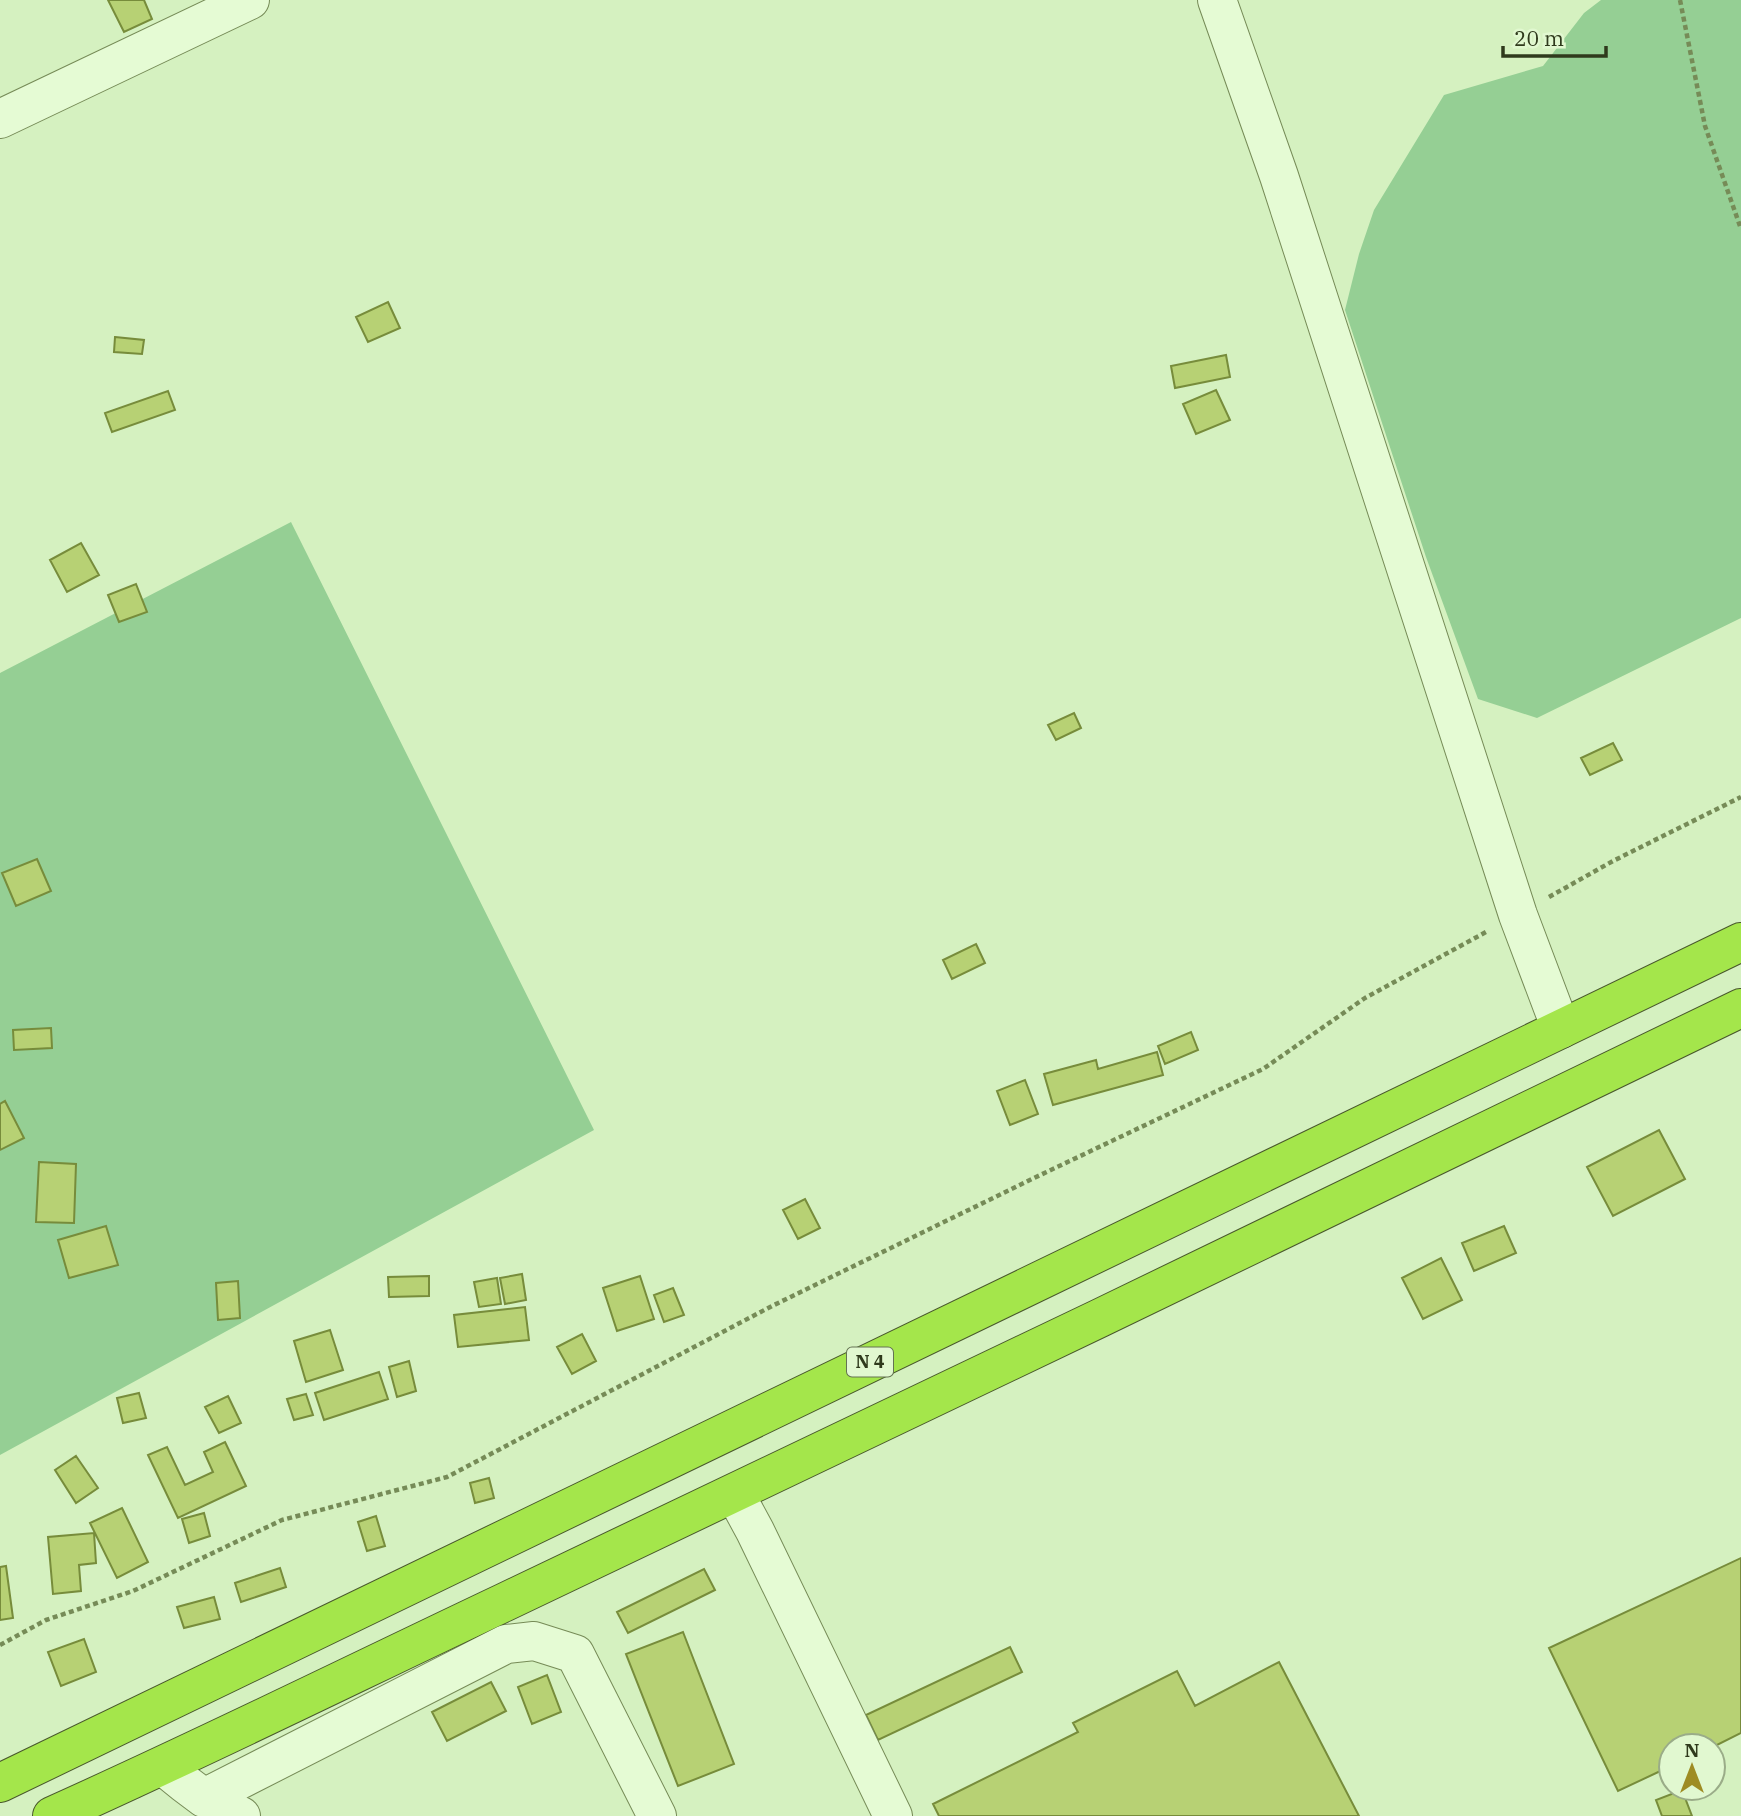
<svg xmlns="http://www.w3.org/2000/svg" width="1741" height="1816" font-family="'IBM Plex Serif',serif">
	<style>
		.green { fill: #95cf94 }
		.building { fill: #b7d174; stroke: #778c3b; stroke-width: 2 }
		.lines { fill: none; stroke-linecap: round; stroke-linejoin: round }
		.minor-casing { stroke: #768b57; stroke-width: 40 }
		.highway-casing { stroke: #49582c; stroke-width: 40 }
		.path { stroke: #768b57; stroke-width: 4.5; stroke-dasharray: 5 3.5; stroke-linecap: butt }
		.minor { stroke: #e5fbd4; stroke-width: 38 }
		.highway { stroke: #a4e64b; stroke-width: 38 }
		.labels { text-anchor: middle; stroke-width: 5; stroke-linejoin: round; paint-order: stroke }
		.shield { fill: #e1f8d0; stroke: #647352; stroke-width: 2 }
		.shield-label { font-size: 18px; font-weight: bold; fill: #2f3a1c }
	</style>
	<rect width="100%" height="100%" fill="#d5f1c0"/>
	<path class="green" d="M1601 0H1741V618L1537 718 1478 699 1426 557 1345 310 1359 254 1374 210 1444 95 1543 66 1584 13Z
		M291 522 594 1130 0 1455V673Z"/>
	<path class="building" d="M108 0H144L152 19 124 32Z
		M388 302 400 328 368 342 356 317Z
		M115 337 144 340 142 354 114 352Z
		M1226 355 1230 377 1175 388 1171 366Z
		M1216 390 1230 420 1196 434 1183 404Z
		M168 391 175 410 112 432 105 413Z
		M81 543 99 575 67 592 50 560Z
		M136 584 147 612 119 622 108 595Z
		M1074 713 1081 728 1056 740 1048 725Z
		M1613 743 1622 760 1590 775 1581 758Z
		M37 859 51 891 16 906 2 873Z
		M976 944 985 963 952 979 943 960Z
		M51 1028 52 1048 14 1050 13 1030Z
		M1191 1032 1198 1050 1165 1064 1158 1046Z
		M1157 1052 1163 1075 1053 1105 1044 1074 1096 1060 1098 1069Z
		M1025 1080 1038 1114 1010 1125 997 1091Z
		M5 1101 24 1138 0 1150V1104Z
		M1659 1130 1685 1179 1613 1216 1587 1167Z
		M39 1162 76 1164 74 1223 36 1222Z
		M805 1199 820 1228 798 1239 783 1210Z
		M106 1226 118 1265 69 1278 58 1240Z
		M1504 1226 1516 1253 1474 1271 1462 1243Z
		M1441 1258 1462 1300 1423 1319 1402 1278Z
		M522 1274 526 1300 505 1304 500 1278Z
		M429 1276V1296L389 1297 388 1277Z
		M640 1276 654 1319 617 1331 603 1288Z
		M497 1278 501 1304 479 1307 474 1282Z
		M238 1281 240 1318 218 1320 216 1283Z
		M673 1288 684 1315 664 1322 654 1295Z
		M525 1307 529 1340 458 1347 454 1315Z
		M330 1330 343 1370 306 1382 294 1341Z
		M582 1334 596 1361 572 1374 557 1347Z
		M409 1361 416 1391 397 1397 389 1367Z
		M379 1372 388 1399 324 1420 315 1393Z
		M139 1393 146 1418 123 1423 117 1398Z
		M306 1394 313 1415 294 1420 287 1399Z
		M228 1396 241 1423 219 1433 205 1407Z
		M225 1442 246 1486 178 1518 148 1455 167 1447 185 1485 213 1472 204 1452Z
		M76 1456 98 1488 76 1503 55 1470Z
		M489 1478 494 1498 475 1503 470 1483Z
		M122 1508 148 1562 117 1578 90 1523Z
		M204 1513 210 1536 189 1543 182 1519Z
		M376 1516 385 1546 367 1551 358 1522Z
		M94 1533 96 1563 79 1565 81 1591 53 1594 48 1537Z
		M1741 1558V1733L1713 1747 1671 1746V1766L1618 1791 1549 1648Z
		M6 1566 13 1618 0 1620V1567Z
		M280 1568 286 1587 241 1602 235 1583Z
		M704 1569 715 1590 628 1633 617 1612Z
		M214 1597 220 1619 184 1628 177 1607Z
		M683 1632 734 1764 678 1786 626 1654Z
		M84 1639 96 1672 61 1686 48 1652Z
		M1010 1647 1022 1672 878 1740 866 1715Z
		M1279 1662 1359 1816H939L933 1804 1078 1732 1073 1723 1177 1671 1195 1706Z
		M547 1675 561 1712 532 1724 518 1687Z
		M491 1682 506 1711 447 1741 432 1712Z
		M1682 1790 1692 1816H1662L1656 1800Z"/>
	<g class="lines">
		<defs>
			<path id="minor" d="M1217 0 1279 176 1518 915 1561 1029
				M0 119 250 0
				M735 1494 755 1531 893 1816
				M163 1766 184 1783 204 1798 241 1816
				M204 1798 506 1644 534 1641 575 1654 657 1816"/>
			<path id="highway" d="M0 1783 1741 942
				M52 1816C204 1748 353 1674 503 1603 917 1408 1329 1207 1741 1008"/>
		</defs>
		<use href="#minor" class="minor-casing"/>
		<use href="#highway" class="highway-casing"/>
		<path class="path" d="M1680 0 1705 126 1741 229
			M1549 897 1613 861 1741 797
			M0 1645 46 1620 133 1591 282 1520 447 1477 772 1306 1034 1178 1263 1069 1365 998 1486 932"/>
		<use href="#minor" class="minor"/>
		<use href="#highway" class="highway"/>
	</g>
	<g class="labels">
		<rect class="shield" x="847" y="1347.5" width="46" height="29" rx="5"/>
		<g class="shield-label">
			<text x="870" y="1368">N 4</text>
		</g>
	</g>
	<g transform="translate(1692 1767)"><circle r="33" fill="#e1f8d0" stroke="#9aac88" stroke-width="2"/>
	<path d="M0-5L12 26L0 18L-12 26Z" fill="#9e8c23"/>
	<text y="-10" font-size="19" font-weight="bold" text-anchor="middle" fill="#2f3a1c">N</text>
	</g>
	<path d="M1503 46v10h103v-10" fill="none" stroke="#2f3a1c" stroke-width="3.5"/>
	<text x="1514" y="46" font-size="21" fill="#2f3a1c" stroke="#e1f8d0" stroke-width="5" paint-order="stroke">20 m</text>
</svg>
